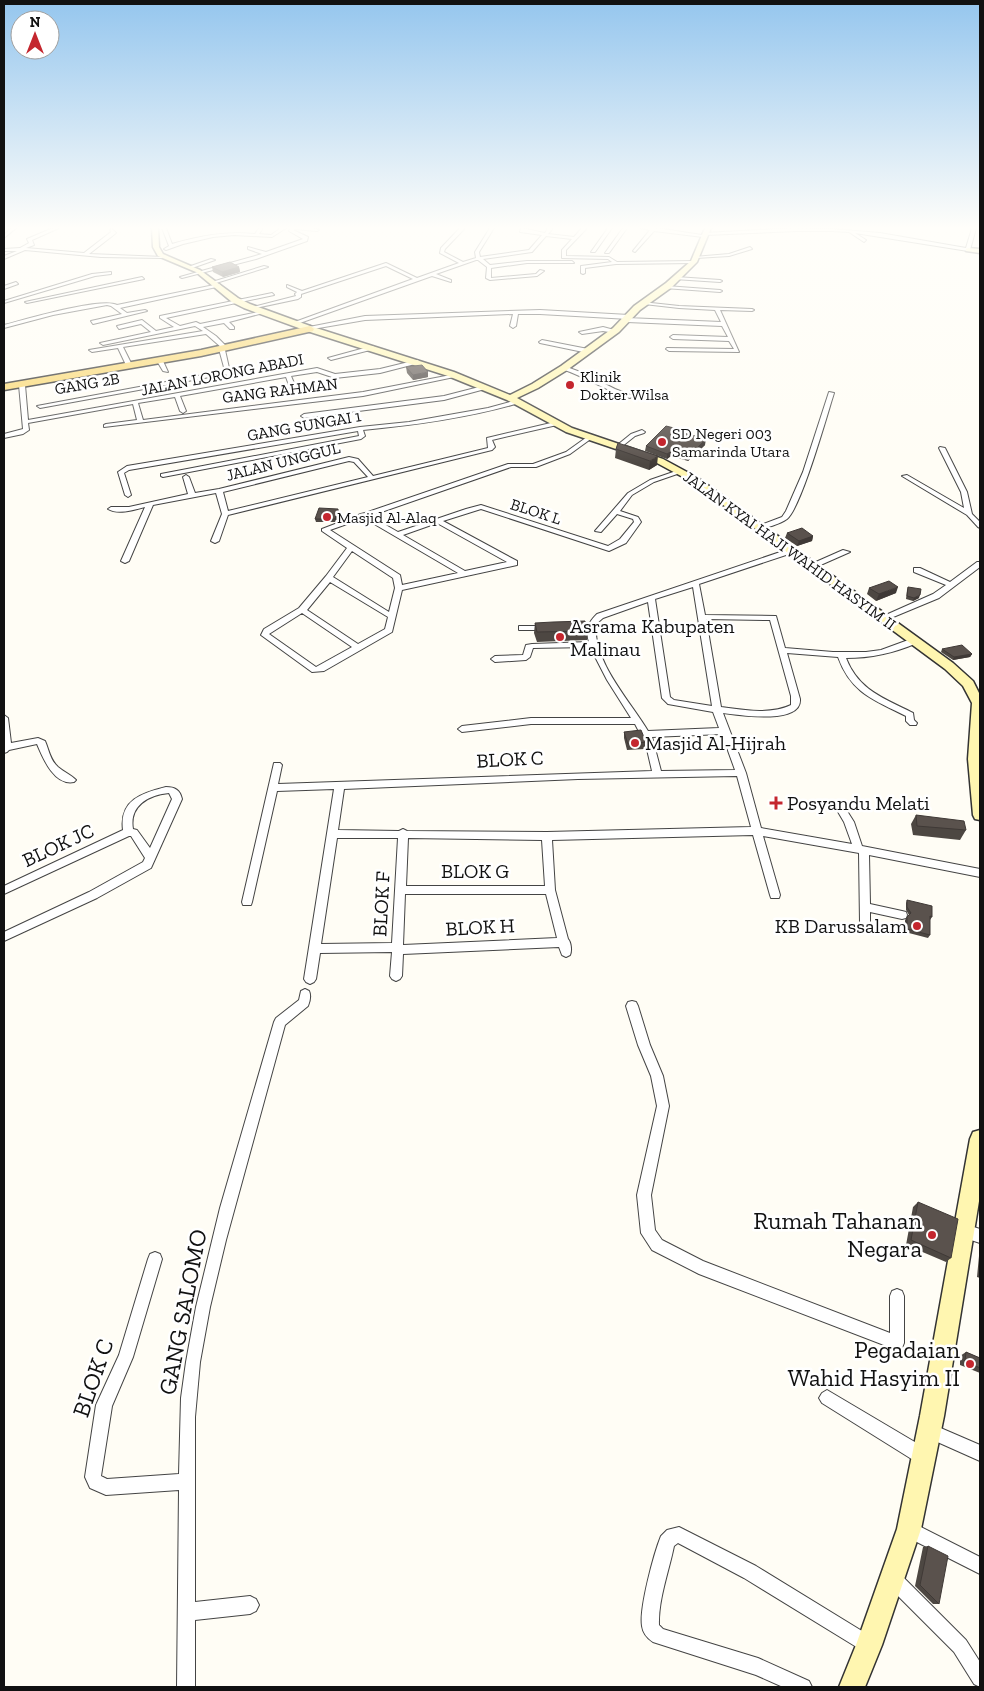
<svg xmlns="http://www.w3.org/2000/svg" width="984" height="1691" font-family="'Zilla Slab',serif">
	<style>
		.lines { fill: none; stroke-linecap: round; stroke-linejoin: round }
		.street-casing { stroke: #444; stroke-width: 2 }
		.secondary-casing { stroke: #333; stroke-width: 3 }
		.primary-casing { stroke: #222; stroke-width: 3 }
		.street { fill: #fff; fill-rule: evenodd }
		.secondary { fill: #fff6b0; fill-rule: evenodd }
		.primary { fill: #f9d66b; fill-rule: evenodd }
		.wall { fill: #4d4742 }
		.shaded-wall { fill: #3f3936 }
		.building { fill: #5a524d; stroke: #3f3936 }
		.poi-dot { fill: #c4262e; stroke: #fff; stroke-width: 2 }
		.labels { text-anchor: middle; stroke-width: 5; stroke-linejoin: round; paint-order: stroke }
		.far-street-label { font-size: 16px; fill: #111; stroke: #fff }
		.far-poi-label { font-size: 16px; fill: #111; stroke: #fff; text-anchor: start }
		.poi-label { font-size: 20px; fill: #111; stroke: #fff; text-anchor: start }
		.street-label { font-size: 20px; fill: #111; stroke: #fff }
		.near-poi-label { font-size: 24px; fill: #111; stroke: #fff; text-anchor: end }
		.near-street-label { font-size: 24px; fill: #111; stroke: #fff }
	</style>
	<rect width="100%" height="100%" fill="#fffdf5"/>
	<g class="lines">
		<defs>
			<path id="street" d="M11 228H16L4 238V235Z
				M53 228H59L32 240 34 245 26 248 84 253 111 232 110 230 112 229 116 233 89 254 164 257 162 258 101 257 25 250 4 259V256L17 251H4V249L20 248 29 243 27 239Z
				M162 228H166L172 244C200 236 226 231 255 234L259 228H263L259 234 271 235 281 228H286L272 237 234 235 213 237 183 244 166 250 164 249 169 246Z
				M290 228H312L319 230 317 231 295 229 293 230 308 237 307 241 256 259 182 278 180 277 262 254 248 249V247L266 252 303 239 289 231Z
				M460 228H465L445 249 444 252 463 262 476 258 475 252 490 228H494L479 252 480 257 529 250 542 235 520 232 521 228 545 233 548 228H553L548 234 574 237 582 228H587L566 250V256L609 257 617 262 694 261 696 262 694 263 616 264 585 268V273L583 274 581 273V266L612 262 608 259 562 258V250L572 239 546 236 532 252 483 259 490 265 527 261H572L574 263H527L491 268V278L536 274 540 270 544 271 537 276 490 280 486 278 487 267 478 260H476L436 274 451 280V282L432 276 297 324 292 323 413 279 386 266 301 294V297L298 299 251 309 249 308 296 296 295 294 297 292 287 287V285L302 291 386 263 417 278 459 263 440 253 441 248Z
				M608 228H612L595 252H591Z
				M623 228H627L609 253H605Z
				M640 228H656L702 235 704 233 796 228 832 229 880 233 966 248 972 228H976L970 250 968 251 855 233 866 240 864 242 849 232 832 231H796L705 235 703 237 654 231 635 252 633 251 650 230Z
				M750 247 752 249 729 256 696 258 694 257 729 254Z
				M211 259 215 260 192 268 188 267Z
				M264 266 268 267 216 283 212 282Z
				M111 272V274L95 276 4 303V301L92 274Z
				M142 277 144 279 27 303 25 302Z
				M676 277 720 280 722 281 720 282 674 279Z
				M16 282 18 284 4 289V286Z
				M219 284 221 286 120 308 127 313 145 310 147 311 93 324 91 321 122 314 111 306 107 305 53 315 4 328V325C24 320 101 297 117 305Z
				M666 286 720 290 722 291 720 292 664 288Z
				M272 293 274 295 166 318 180 326 196 322 200 324 263 311V313L229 322 234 327V329H230L224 323 203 327 216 336 228 348 225 350 231 377H227L226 374 40 408 37 406 225 371 219 349 222 348 206 334 123 347 132 365 129 367 126 365 118 348 92 352 89 350 203 331 195 326 103 345 100 343 151 332 141 324 119 329 117 326 142 320 156 331 174 327 160 318V316Z
				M642 302 679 306 752 309 754 310 752 311 720 310 739 352 669 351 666 349 667 348 734 349 729 341 673 339 670 337 673 335 728 337 722 326 627 322 624 320 627 318 721 322 715 310 679 308 644 304Z
				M540 310 629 315 632 317 629 319 540 314H518L516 326 513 328 510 326 513 314 365 320 307 330 304 328 365 316Z
				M603 327 618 331 615 333 603 331 582 334 579 332Z
				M542 340 588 349 591 351 588 353 540 343 539 342Z
				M372 346 374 347V349L331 360 328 358Z
				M160 359 163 361 168 372 163 371 157 361Z
				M417 360 419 361V363L380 373 335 378 317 372 291 376 296 388 293 390 290 388 286 377 180 396 186 411 183 413 180 411 175 397 138 403 143 420 363 392 456 374 459 376 363 396 104 427V425L106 424 137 420 133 404 28 423 29 430 23 434 4 438V434L23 429 19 385 22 383 25 385 28 420 317 368 335 374 380 369Z
				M564 366 583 373 615 389 633 396 630 398C606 391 586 377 562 369V367Z
				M483 386 486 388 485 389 444 400 304 418 301 416 304 414 444 396Z
				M829 392 834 393C827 415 801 508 787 519 780 524 765 529 758 528V526L782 517 786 511 803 472Z
				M517 400 519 401V403C468 418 416 425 363 430L365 436 361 439 163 477 161 476V474L359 436 358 431 129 470 124 473 131 495 128 497 125 495 118 472 127 466 360 427 409 422 488 408Z
				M555 422 558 424 557 425 492 440 495 447 492 450 228 515 219 541 215 543 211 541 222 514 216 493 153 505 129 561 125 563 121 561 145 507C134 510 118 515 108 509L111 507H129L188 494 183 477 186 475 189 477 195 493 219 489 349 457 358 459 373 476 488 448 487 438ZM349 461 354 462 368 477 228 511 223 492Z
				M642 430 645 432 644 433 635 436 620 448 615 447 631 434Z
				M587 437 592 438 570 454 536 467H511L370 516 398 532 466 509 481 505 608 546 620 539 634 522 633 519 617 514 601 532 595 531 628 493 650 480 679 470H683V472L654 482 632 495 620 511 638 517 641 522 626 543 609 551 481 509 443 521 517 561V565L402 590 392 632 324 671 312 672 261 635 264 629 299 608 326 576 347 548 322 531V529L361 514 365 513 508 464H533L566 452ZM364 518 458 573 402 585 400 575 330 530ZM437 523 507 562 465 571 403 535ZM352 551 393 578 395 588 389 612 333 577ZM330 582 388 617 385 629 358 644 307 610ZM302 613 352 647 316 667 269 634Z
				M940 447 945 448 967 492 972 514 980 522V528L978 527 967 515 902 476 907 475 964 508 961 492 939 448Z
				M792 548H795V552L699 584 705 615 776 616 785 648 833 652H866L881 650 911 639H917V643C894 653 871 658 846 658 859 691 884 698 913 713L914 720 917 723 916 725H910L906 721V716C874 700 851 693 838 657L787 653 800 699C802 725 738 715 723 713L746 773 761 828 852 844 844 822 834 805 839 802 842 803 854 822 862 846 980 869V877L869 855 870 904 902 911 906 912 907 915 906 918 902 919 870 912V923L869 926 865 927 861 926 860 923 859 853 763 836 780 895 779 898H771L770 895 753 835 552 840 555 890 568 939C571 942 572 951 570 955L566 957 562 955 559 947 403 954 402 976 400 979 396 981 392 979 390 976 392 952 320 953 316 979 314 982 310 984 306 982 304 979 334 789 277 791 252 902 251 905H243L242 902 274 763H280L282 765 278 784 652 771 646 745 635 724H531L462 732 458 729 462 726 531 718H631L607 680 590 647 533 648 530 657 526 660 495 662 491 659 495 656 523 655 526 645 532 644 589 642C585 629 588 623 597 614ZM693 587 712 706 674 700 670 697 655 599ZM648 602 662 698 668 704 713 712 719 728 648 731C631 702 592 661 596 624L603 618ZM706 619 770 620 791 696V705C770 715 743 710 721 707ZM722 734 735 770 661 771 652 737ZM737 776 751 827 547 832 407 831 403 829 399 831 338 830 344 789 578 779ZM337 838H398L392 943 321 944ZM408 838 542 840 545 886H406ZM405 894H546L557 938 403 945Z
				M843 550 850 552 816 567H810L809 565Z
				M977 562H980V567L939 598 886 620H880L879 618 933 594 946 585 914 572V568H920L950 582Z
				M519 626H547L551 628 547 630H519Z
				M4 715 8 718 11 743 38 738 45 741C49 750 50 760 58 767 64 772 71 775 76 780L74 782C54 786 43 758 37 744L9 750 7 752 4 753Z
				M166 787C175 787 180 790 182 799L151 868 97 898 4 941V932L89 892 143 862 145 858 131 836H129L4 894V886L123 830C119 800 142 793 166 787ZM169 793 172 799 150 848 137 830 133 829C129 806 148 795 169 793Z
				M305 989 309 991C311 995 310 1001 308 1006L285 1025 226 1240 210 1307 200 1362 195 1417V1602L250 1596 256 1599 259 1605 256 1611 250 1614 195 1620V1687H177L179 1490 106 1495 90 1488 85 1477 96 1405 119 1355 148 1259 150 1254 155 1252 160 1254 162 1259 133 1357 112 1406 101 1476 107 1479 179 1474 181 1398 186 1362 196 1307 220 1208 274 1022 276 1018 299 1000 301 991Z
				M632 1001 636 1002 638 1006 650 1045 663 1076 669 1106 651 1195 655 1230 662 1240 703 1261 890 1333V1296L892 1291 897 1289 902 1291 904 1296V1343L902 1348 897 1350 699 1274 652 1250 641 1233 637 1195 657 1106 651 1076 638 1045 626 1006 628 1002Z
				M964 1224 980 1229V1243L959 1236 957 1231 959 1226Z
				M827 1390 930 1451 932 1457 930 1463 924 1465 918 1463 822 1403 819 1398 822 1393Z
				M929 1423 980 1445V1461L924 1436 921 1431 924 1426Z
				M909 1521 980 1557V1574L903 1535 901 1529 903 1523Z
				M679 1527 756 1566 875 1639 878 1645 875 1651 869 1654 863 1651 744 1578 678 1543 674 1546C669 1571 658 1600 659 1625L663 1629 758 1658 809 1681 812 1687H783L756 1675 653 1642C647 1638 643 1633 642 1626 639 1609 654 1553 661 1536L667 1530Z
				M892 1570 898 1572 966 1640 980 1662V1687L974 1684 954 1652 886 1584 884 1578 886 1572Z"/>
			<path id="secondary" d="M152 228H158L159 247 163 254 200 270 238 298 250 304 313 327 454 372 510 395 532 384 561 366 613 328 634 306 666 283 691 261 705 228H711L697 262 672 287 640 310 619 332 567 370 538 388 517 398 572 428 663 459 698 478 953 663 973 681 980 695V820L975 819 973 815 968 759 972 703 963 686 945 669 692 482 657 463 566 432 507 400 448 376 307 331 244 308 232 302 196 272 158 256 153 247Z
				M968 248 980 249V253L966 251V249Z
				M980 1130V1195L944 1416 921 1529 882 1645 865 1687H839L856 1645 897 1529 920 1416 970 1139 973 1132Z"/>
			<path id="primary" d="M310 326 314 329 313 331 201 356 4 390V384L201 350Z"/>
		</defs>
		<use href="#street" class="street-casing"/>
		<use href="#secondary" class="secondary-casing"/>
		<use href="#primary" class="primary-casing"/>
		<use href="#street" class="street"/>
		<use href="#secondary" class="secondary"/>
		<use href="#primary" class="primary"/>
	</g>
	<path class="wall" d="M212 267H239L240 272 223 277 213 272Z
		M406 367 428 377 413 380 407 373Z
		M678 429V432L705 445 688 461 671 456 667 459 645 451 646 446Z
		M618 443 657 465 649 470 615 458 616 449Z
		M338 509 339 512 336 522H316L315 519Z
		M787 533 813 536 812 541 797 546 785 538Z
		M908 587 919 598 913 601 906 599 907 590Z
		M869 588 896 593 876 601 867 594Z
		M535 623 588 631 587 640 537 642 534 633Z
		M942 649 972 654 970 657 953 660 941 652Z
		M624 732 646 742 645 749 627 750 624 738Z
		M916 815 966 830 960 840 913 835 911 824Z
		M907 900 932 917 930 920V935L928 938 905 932V920L909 915 906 910V903Z
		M918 1202 951 1258 946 1262 906 1245 913 1207Z
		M979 1256H980V1278L977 1277Z
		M966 1352 980 1358V1373L960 1365V1356Z
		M928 1546 939 1604H933L915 1586 923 1547Z"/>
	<path class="shaded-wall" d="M239 267 240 272 223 277 222 272Z
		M428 372V377L413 380V375Z
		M706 439 705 445 688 461 689 456Z
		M672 451 671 456 667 459V454Z
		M658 456 657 465 649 470 650 461Z
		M338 509 339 512 336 522 335 519Z
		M813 536 812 541 797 546 799 541Z
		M898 587 896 593 876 601 879 594Z
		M920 595 919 598 913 601 914 598Z
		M972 654 970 657 953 660 954 657Z"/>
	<path class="building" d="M230 262 239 267 222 272 212 267Z
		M422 365 428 372 413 375 406 367Z
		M666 426 678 429 676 431 706 439 689 456 672 451 667 454 646 446Z
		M618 443 658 456 650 461 616 449Z
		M319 508 338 509 335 519H315Z
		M802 528 813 536 799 541 787 533Z
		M889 581 898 587 879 594 869 588Z
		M908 587 921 589 920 595 914 598 907 596Z
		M585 621 588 631 537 632 535 623 553 622Z
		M962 645 972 654 954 657 942 649Z
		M641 730 646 742 628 744 624 732Z
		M916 815 964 821 966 830 917 826Z
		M907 900 932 906V917L930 916V935L907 929V917L911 913 907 907Z
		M918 1202 958 1219 951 1258 911 1240Z
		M966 1352 980 1358V1368L965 1361Z
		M928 1546 948 1556 939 1604 920 1585Z"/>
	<linearGradient id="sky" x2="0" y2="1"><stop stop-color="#95c6ee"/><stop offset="0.49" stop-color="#fffefa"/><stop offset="1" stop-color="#fffefa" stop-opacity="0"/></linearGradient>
	<rect width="984" height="465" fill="url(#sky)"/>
	<g class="poi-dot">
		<circle cx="570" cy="385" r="5"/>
		<circle cx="662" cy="442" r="5"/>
		<circle cx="327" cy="517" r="5"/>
		<circle cx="560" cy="637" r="5"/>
		<circle cx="635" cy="743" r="5"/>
		<path d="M773.5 795.5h5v5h5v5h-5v5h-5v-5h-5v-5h5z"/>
		<circle cx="917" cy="926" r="5"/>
		<circle cx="932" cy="1235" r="5"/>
		<circle cx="970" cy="1364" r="5"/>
	</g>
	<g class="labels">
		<g class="far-street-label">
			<text transform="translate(222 374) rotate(-11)" y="6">JALAN LORONG ABADI</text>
			<text transform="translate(87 383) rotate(-10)" y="6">GANG 2B</text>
			<text transform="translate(280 390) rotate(-7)" y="6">GANG RAHMAN</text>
			<text transform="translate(304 425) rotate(-10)" y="6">GANG SUNGAI 1</text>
			<text transform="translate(283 461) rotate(-14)" y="6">JALAN UNGGUL</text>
			<text transform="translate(536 511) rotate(18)" y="6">BLOK L</text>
			<text transform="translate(790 550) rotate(36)" y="6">JALAN KYAI HAJI WAHID HASYIM II</text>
		</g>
		<g class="far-poi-label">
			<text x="580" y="382">Klinik<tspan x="580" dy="18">Dokter Wilsa</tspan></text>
			<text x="672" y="439">SD Negeri 003<tspan x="672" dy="18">Samarinda Utara</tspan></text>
			<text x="337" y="523">Masjid Al-Alaq</text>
		</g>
		<g class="poi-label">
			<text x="570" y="633">Asrama Kabupaten<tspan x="570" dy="23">Malinau</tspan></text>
			<text x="645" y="750">Masjid Al-Hijrah</text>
			<text x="787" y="810">Posyandu Melati</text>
			<text x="907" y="933" text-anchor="end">KB Darussalam</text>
		</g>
		<g class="street-label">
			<text transform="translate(510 759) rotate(-3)" y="7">BLOK C</text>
			<text transform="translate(58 845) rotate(-25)" y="7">BLOK JC</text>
			<text x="475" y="878">BLOK G</text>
			<text transform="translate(381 904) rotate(-87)" y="7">BLOK F</text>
			<text transform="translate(480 927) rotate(-3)" y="7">BLOK H</text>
		</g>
		<g class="near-poi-label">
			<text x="922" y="1229">Rumah Tahanan<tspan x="922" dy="28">Negara</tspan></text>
			<text x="960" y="1358">Pegadaian<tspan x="960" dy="28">Wahid Hasyim II</tspan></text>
		</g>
		<g class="near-street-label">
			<text transform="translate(183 1312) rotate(-79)" y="8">GANG SALOMO</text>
			<text transform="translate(93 1378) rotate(-71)" y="8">BLOK C</text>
		</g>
	</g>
	<rect width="984" height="1691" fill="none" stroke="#111111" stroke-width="10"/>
	<g transform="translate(35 35)"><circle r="24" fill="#ffffff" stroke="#a0a0a0"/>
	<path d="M0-4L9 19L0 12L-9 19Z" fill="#c4262e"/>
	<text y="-8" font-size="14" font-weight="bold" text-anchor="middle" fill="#111111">N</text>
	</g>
</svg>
